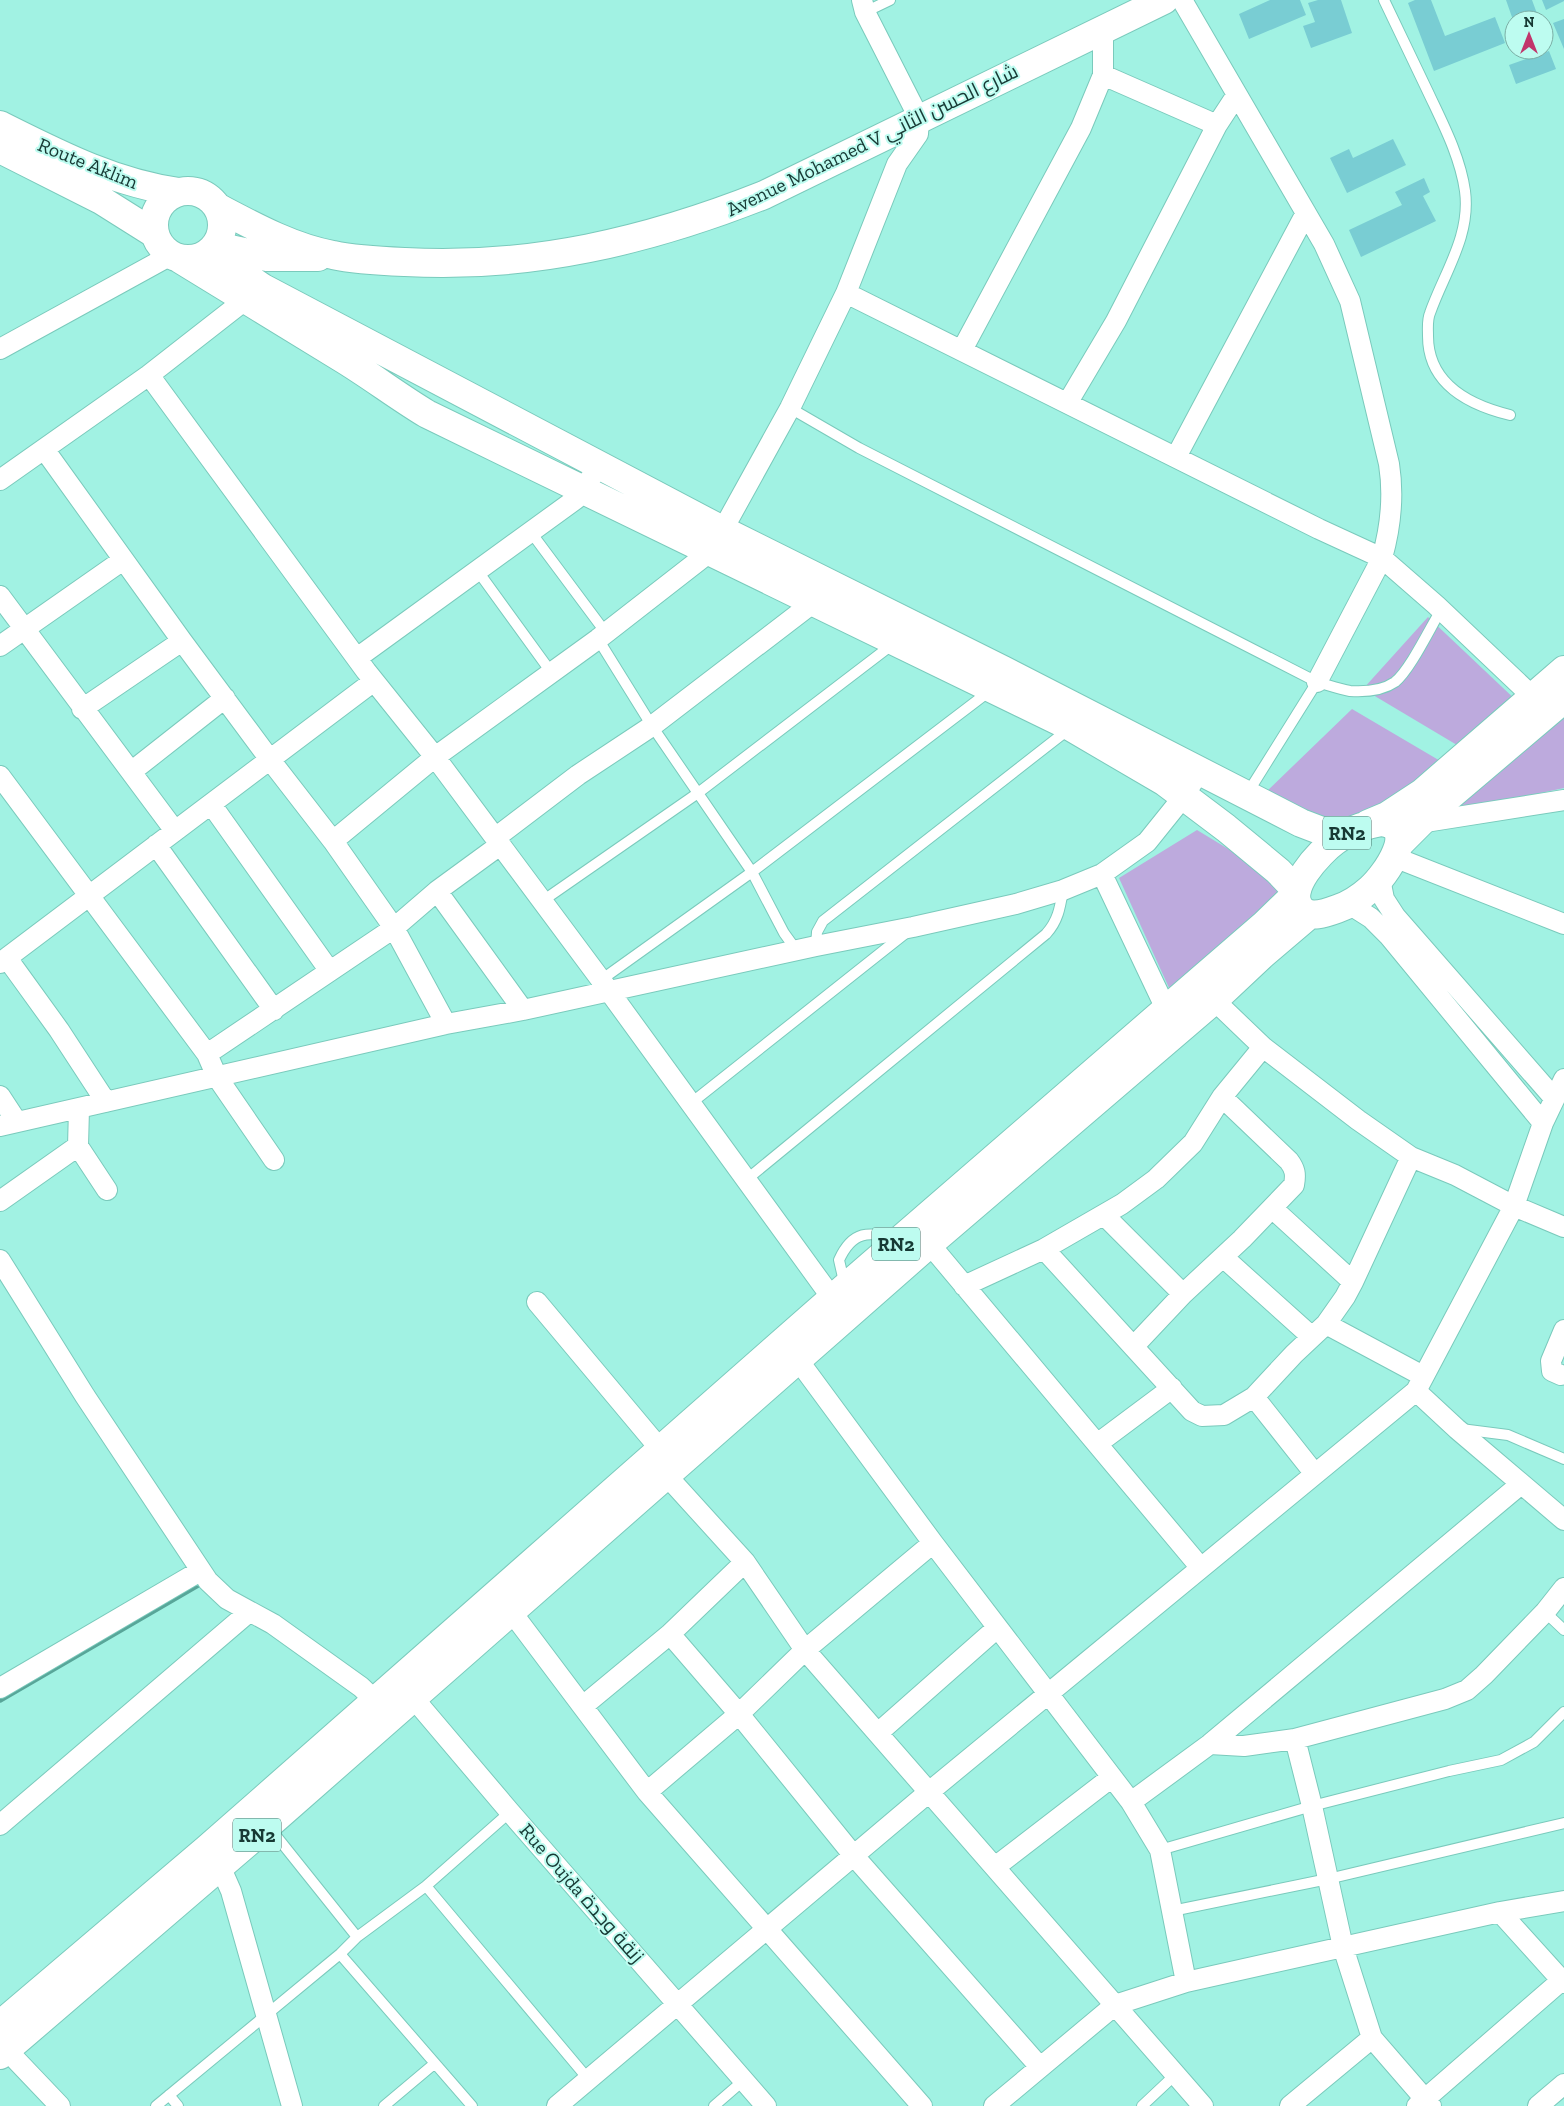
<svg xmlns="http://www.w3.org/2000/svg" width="1564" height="2106" font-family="'Zilla Slab',Cairo,serif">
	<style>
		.green { fill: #bdaadd }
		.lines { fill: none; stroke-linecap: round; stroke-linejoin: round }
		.stream { stroke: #58a699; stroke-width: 5.5 }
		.building { fill: #79cdd3 }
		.lane-casing { stroke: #7acabc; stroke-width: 12 }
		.street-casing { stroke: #7acabc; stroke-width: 22 }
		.secondary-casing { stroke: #7acabc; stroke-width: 30 }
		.highway-casing { stroke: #7acabc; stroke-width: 30 }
		.lane { stroke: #fff; stroke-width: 10 }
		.street { stroke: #fff; stroke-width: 20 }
		.secondary { stroke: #fff; stroke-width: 28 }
		.highway { stroke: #fff; stroke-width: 28 }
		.labels { text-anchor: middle; stroke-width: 4; stroke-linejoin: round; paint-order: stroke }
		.shield { fill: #bdfcf0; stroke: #49746c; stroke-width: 1 }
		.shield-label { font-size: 19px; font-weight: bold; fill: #173934 }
		.street-label { font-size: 20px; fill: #173934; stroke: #bdfcf0 }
	</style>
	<rect width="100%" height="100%" fill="#a1f2e3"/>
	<path class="green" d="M1428 617 1520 704 1462 748 1363 689Z
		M1352 709 1442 762 1359 842 1264 794Z
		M1564 717V788L1450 812 1551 720Z
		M1197 830 1301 893 1175 1001 1119 878Z"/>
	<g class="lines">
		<path class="stream" d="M0 1700 203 1582"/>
	</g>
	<path class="building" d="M1270 0H1300L1306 15 1249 39 1239 14Z
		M1318 0H1341L1352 33 1311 48 1303 26 1315 22 1308 3Z
		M1415 0H1431L1445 36 1495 17 1505 43 1434 71 1408 3Z
		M1506 0H1532L1539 19 1513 20Z
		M1542 0H1564V1L1546 10Z
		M1564 19V49L1553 23Z
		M1549 51 1556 69 1516 84 1509 65Z
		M1393 139 1406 165 1347 193 1330 158 1349 149 1353 158Z
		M1424 178 1430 192 1423 196 1436 221 1361 257 1349 230 1402 205 1395 192Z"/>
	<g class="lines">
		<defs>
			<path id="lane" d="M1384 0C1399 31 1413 61 1428 92 1443 124 1460 156 1465 191 1471 236 1444 273 1430 313 1427 320 1428 328 1428 336 1428 384 1469 405 1510 415
				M865 12 890 0
				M790 408 859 448 1317 682C1328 685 1339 689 1350 691 1366 692 1382 691 1395 682 1410 670 1430 628 1441 610
				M530 531 606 633
				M477 570 551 672
				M598 639 652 726 752 872 784 933 797 951
				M1247 794 1317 682
				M541 902 698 793 893 644
				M816 946 817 932 823 921 1069 729
				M601 980 752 872 991 690
				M690 1104 907 932
				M746 1180 1046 934C1058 921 1060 908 1063 890
				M845 1286 839 1260C852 1231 869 1230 897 1240
				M1461 1429 1508 1435 1564 1459
				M1545 1612 1564 1630
				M269 1827 357 1937
				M1160 1850 1312 1806 1449 1771 1501 1760 1534 1742 1564 1712
				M426 1886 589 2080
				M1172 1911 1328 1879 1564 1823
				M340 1954 472 2106
				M169 2095 178 2106
				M156 2106 340 1954 357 1937 426 1886 510 1812
				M384 2106 434 2064
				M714 2106 744 2080
				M1142 2106 1175 2075"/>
			<path id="street" d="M1182 0 1324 244 1350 301 1389 464C1394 496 1391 526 1382 558L1317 682
				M1103 75 1217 125
				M846 293 1319 529 1382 558 1436 605 1533 697
				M0 349 171 255
				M962 350 1081 128 1103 75V29
				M149 375 366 671 435 757 601 980 827 1291 842 1309
				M1068 402 1116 321 1217 125 1236 96
				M44 449 182 641 271 761 333 841 394 928 446 1024
				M1176 457 1306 213
				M0 480 149 375 245 300
				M0 596 175 831
				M0 646 123 560
				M357 658 576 499 599 466
				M82 709 182 641
				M131 772 225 698
				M0 776 207 1054 217 1077 274 1160
				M211 804 329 970
				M1419 823 1564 800
				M495 838 578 775 652 726 814 602 820 593
				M333 841 435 757 598 639 711 551 790 408 846 293 897 164 918 134 919 118 865 12 862 0
				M156 845 274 1010
				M1394 857 1564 924
				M1102 874 1166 1009
				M1380 879 1384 899 1395 916 1554 1098
				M437 891 523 1010
				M1349 904 1371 918 1389 936 1543 1123
				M7 958 59 1030 106 1102
				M0 963 374 681
				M1214 1000 1263 1047 1358 1120 1411 1157 1455 1175 1514 1206 1564 1227
				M207 1054 394 928 437 891 500 845
				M0 1096 17 1122
				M0 1126 446 1024 523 1010 816 946 913 927 1016 904 1063 890 1102 874 1147 842 1184 796 1200 770
				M78 1146 107 1190
				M0 1201 78 1146 79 1109
				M1272 1208 1353 1282
				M1104 1215 1183 1294
				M922 1235 1201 1568
				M1044 1249 1192 1411 1202 1416 1224 1415 1254 1397 1294 1354 1326 1324 1345 1297 1353 1282 1411 1157
				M1223 1257 1312 1337
				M0 1260 85 1396 208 1581 227 1599 273 1624 361 1687 385 1710
				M964 1286 1044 1249 1122 1204 1156 1179 1193 1143 1222 1097 1263 1047
				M537 1302 661 1450
				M1326 1324 1423 1376
				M1134 1346 1183 1294 1242 1239 1294 1185C1296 1174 1295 1169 1289 1161L1222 1097
				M798 1360 933 1543 1131 1802 1160 1850 1186 1982
				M1561 1375 1552 1371 1551 1361 1564 1330
				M1416 1391 1457 1429 1564 1520
				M1254 1397 1315 1474
				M1097 1444 1172 1388
				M657 1465 745 1562 805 1650 1203 2106
				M504 1602 647 1792 922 2106
				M670 1634 739 1714 854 1856 1040 2067
				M404 1687 510 1812 766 2106
				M0 1688 200 1571
				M583 1706 670 1634 745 1562
				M878 1733 997 1628
				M1295 1739 1312 1806 1343 1947 1372 2038 1431 2106
				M1210 1744 1244 1746 1295 1739 1445 1699 1467 1690 1484 1675 1545 1612 1564 1588
				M647 1792 739 1714 805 1650 933 1543
				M1131 1802 1210 1744 1521 1484
				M0 1825 249 1612
				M212 1856 220 1866 231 1891 292 2106
				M995 1867 1112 1777
				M1500 1912 1564 1983
				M0 2043 60 2106
				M557 2106 929 1792 1416 1391 1514 1206 1543 1123 1564 1079
				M994 2106 1115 2005 1186 1982 1500 1912 1564 1901
				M1290 2106 1372 2038
				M1417 2106 1562 1980
				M1538 2106 1564 2084"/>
			<path id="secondary" d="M0 125C58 154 114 183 179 192
				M0 149 101 200 155 234
				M154 225a34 34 0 1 1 68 0a34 34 0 1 1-68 0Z
				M217 207C253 226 293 248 333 255 356 260 381 261 405 262 530 269 648 241 764 195L1164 0
				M216 246 267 257H318
				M214 248 241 273 263 288 724 531 1003 670 1301 823 1322 831 1346 833
				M180 259C233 292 287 324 340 357 370 375 397 396 427 414L1071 727 1165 782 1226 828 1278 871 1296 890"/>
			<path id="highway" d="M1381 822C1421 826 1385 876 1370 889 1360 898 1349 905 1337 909 1326 913 1310 919 1301 909 1283 890 1320 852 1335 841 1349 830 1364 825 1381 822Z
				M1368 824 1387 816 1422 793 1564 670
				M1399 844 1433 810 1564 699
				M0 2025 207 1849 833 1298 1265 924 1295 895
				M0 2055 268 1825 929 1244 1214 1000 1263 954 1310 914"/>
		</defs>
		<use href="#lane" class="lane-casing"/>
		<use href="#street" class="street-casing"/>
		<use href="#secondary" class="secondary-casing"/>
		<use href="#highway" class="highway-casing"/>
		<use href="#lane" class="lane"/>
		<use href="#street" class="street"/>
		<use href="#secondary" class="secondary"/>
		<use href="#highway" class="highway"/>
	</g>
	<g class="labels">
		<g class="shield">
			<rect x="1323" y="816.5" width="48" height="33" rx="4"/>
			<rect x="872" y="1227.5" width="48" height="33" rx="4"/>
			<rect x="233" y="1818.5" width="48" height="33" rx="4"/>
		</g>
		<g class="shield-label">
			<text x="1347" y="840">RN2</text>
			<text x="896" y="1251">RN2</text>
			<text x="257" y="1842">RN2</text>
		</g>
		<g class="street-label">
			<text transform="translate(872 140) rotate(-26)" y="7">Avenue Mohamed V شارع الحسن الثاني</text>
			<text transform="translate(88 163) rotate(22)" y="7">Route Aklim</text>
			<text transform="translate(582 1893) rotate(49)" y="7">Rue Oujda زنقة وجدة</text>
		</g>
	</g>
	<g transform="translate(1529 35)"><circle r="24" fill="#bdfcf0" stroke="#7baea5"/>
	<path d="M0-4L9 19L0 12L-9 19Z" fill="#c1356b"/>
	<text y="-8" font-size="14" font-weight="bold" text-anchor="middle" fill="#173934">N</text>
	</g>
</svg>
